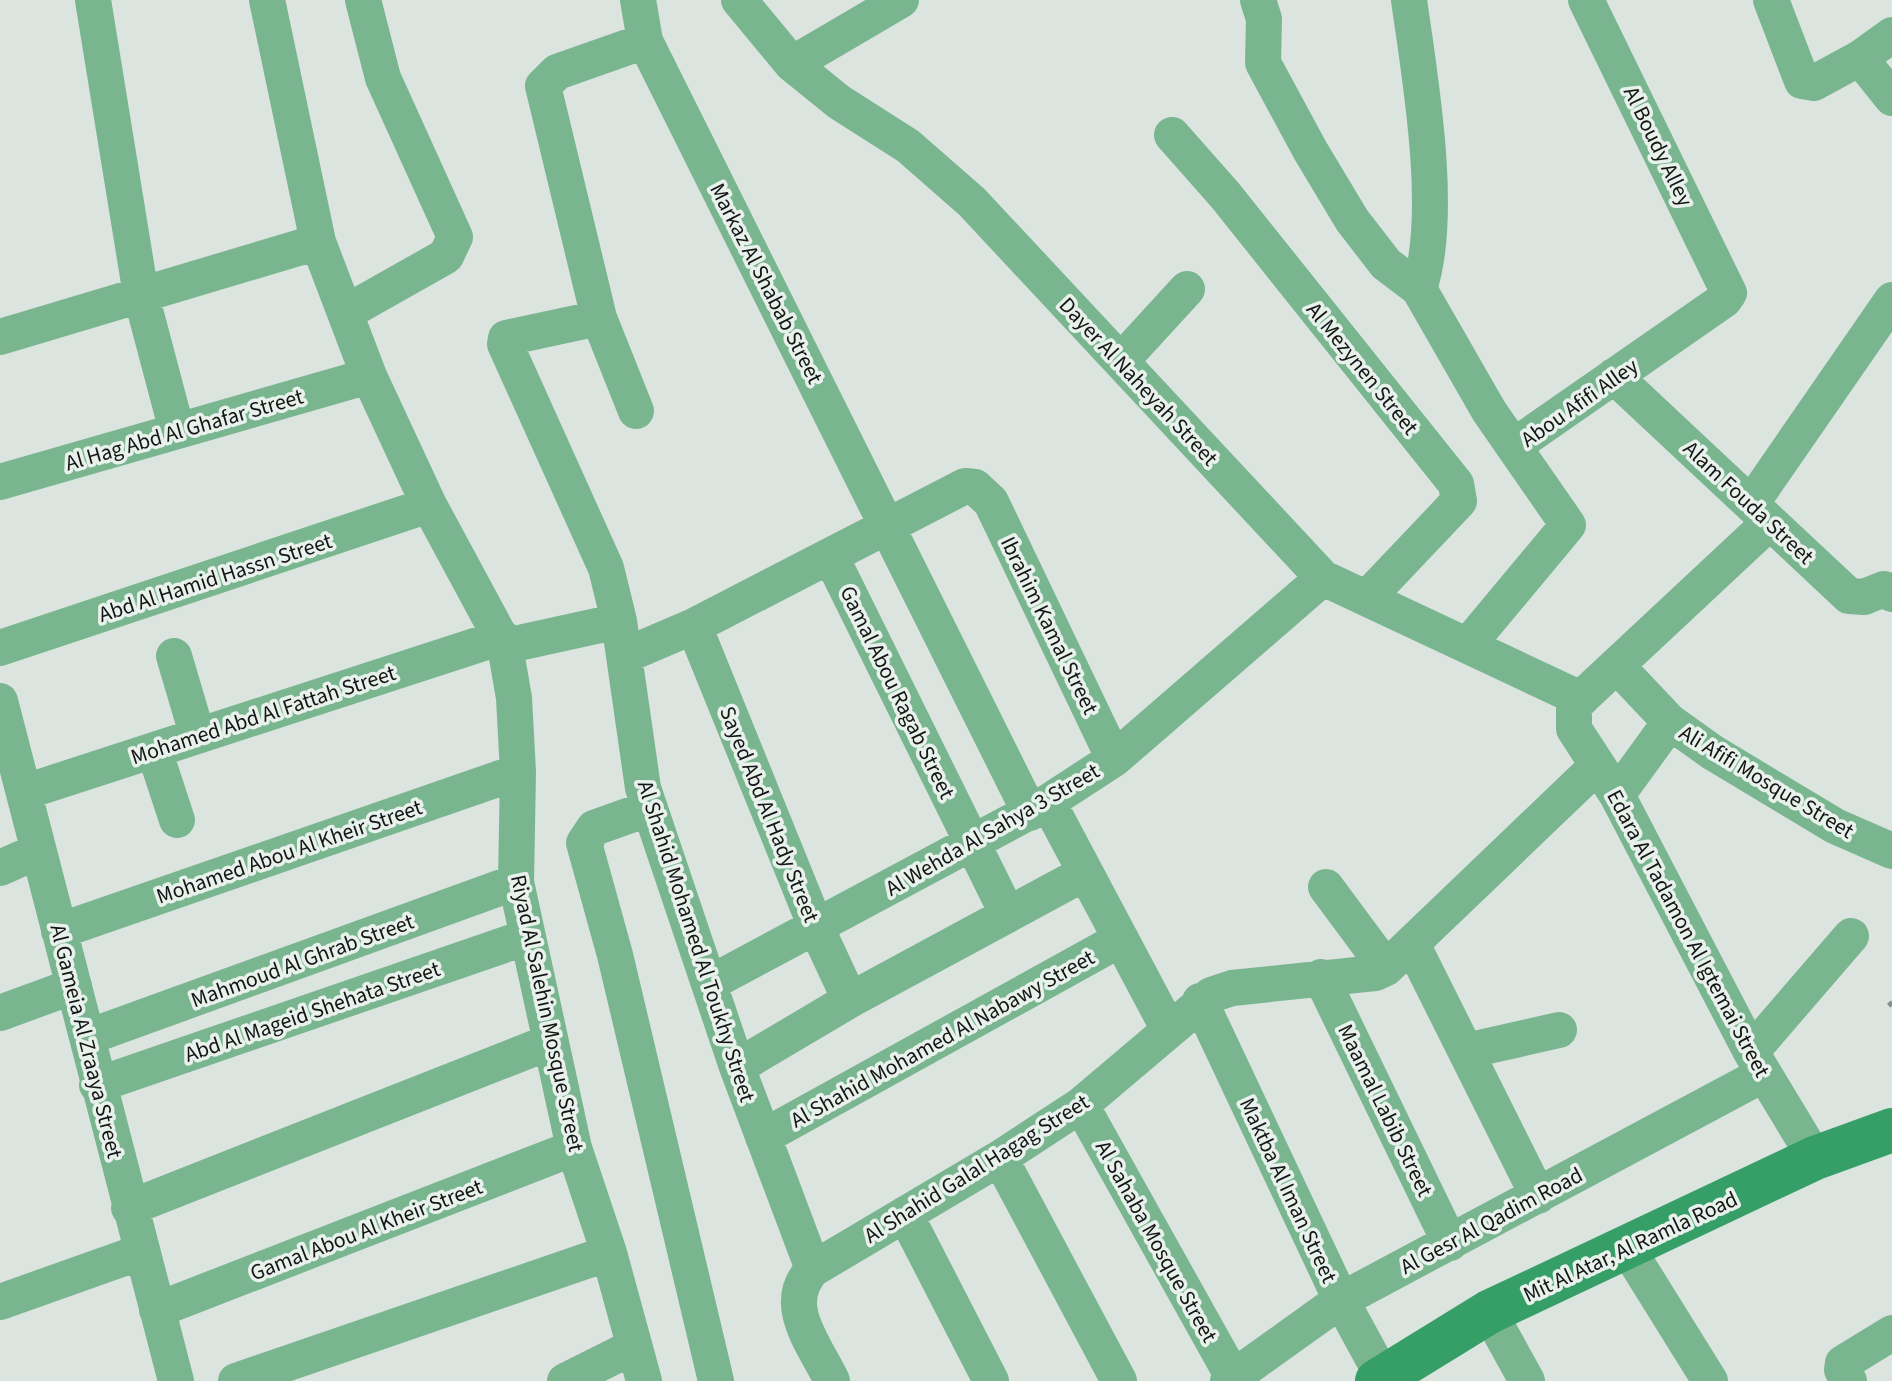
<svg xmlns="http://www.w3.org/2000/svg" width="1892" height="1381" font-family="'Source Sans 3',sans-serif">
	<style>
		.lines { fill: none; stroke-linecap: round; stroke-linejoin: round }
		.path { stroke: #888e8a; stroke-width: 5; stroke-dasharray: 6 6; stroke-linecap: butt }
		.minor { stroke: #79b690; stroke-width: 36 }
		.secondary { stroke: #369f68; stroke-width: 44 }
		.labels { text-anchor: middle; stroke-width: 7; stroke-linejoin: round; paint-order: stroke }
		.street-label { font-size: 22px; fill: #131614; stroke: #e9f1ec }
	</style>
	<rect width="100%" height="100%" fill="#dce4df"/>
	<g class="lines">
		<path class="path" d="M1889 1002 1892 1006"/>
		<path class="minor" d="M93 0 141 295 177 431
			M267 0 318 242 369 376 429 505 505 646 514 698 518 772 516 882 574 1148 609 1253 644 1381
			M638 0 645 41 1030 813
			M739 0 792 64 839 102 908 146 972 202 1323 578 1581 699
			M1258 0 1264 19 1263 63 1310 150 1352 220 1386 264 1419 289 1489 411 1568 525 1468 645
			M1409 0C1420 78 1444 215 1419 289
			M1771 0 1802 81 1814 83 1860 58
			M1892 35 1860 58 1892 98
			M792 64 901 0
			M1172 135 1225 195 1456 484 1459 501 1367 598
			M345 313 446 256 455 237 383 78 363 0
			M599 318 506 338 505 344 606 568 619 621 643 788 737 1067 813 1269
			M0 337 318 242
			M1121 361 1187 289
			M1614 376 1849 596 1864 597 1884 589 1892 594
			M636 411 599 318 543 86 557 72 645 41
			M1514 446 1724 300 1729 293 1586 0
			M0 482 369 376
			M1751 504 1892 300
			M1770 522 1574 705V729L1617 795 1751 1052 1815 1158
			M831 557 1007 913
			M694 626 816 927 850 1000
			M505 646 619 621
			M0 648 429 505
			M174 656 197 734
			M624 656 694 626 965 486 975 487 991 502 1114 759
			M1617 666 1670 722 1712 752 1835 826 1892 851
			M0 701 176 1381
			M154 750 177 820
			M25 792 502 637
			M1617 795 1670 722
			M1048 802 1168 1028
			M650 808 594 828 584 843 615 955 716 1381
			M0 868 38 851
			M1326 887 1386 968
			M59 931 518 772
			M1413 946 1538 1196
			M1321 977 1450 1243
			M710 983 1048 802 1114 759 1323 578
			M1200 1001 1341 1300 1383 1377
			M0 1013 74 986
			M88 1037 516 882
			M1466 1051 1559 1030
			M1751 1052 1851 936
			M737 1067 850 1000 1085 873
			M97 1085 527 937
			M1081 1105 1233 1377
			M763 1137 1121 939
			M1000 1158 1119 1381
			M129 1208 550 1042
			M905 1214 991 1381
			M1626 1246 1710 1381
			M0 1302 141 1252
			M157 1310 574 1148
			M1489 1312 1527 1381
			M236 1381 609 1253
			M565 1381 633 1347
			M832 1381C815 1345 779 1304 813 1269L1000 1158 1081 1105 1211 995 1232 988 1375 973 1386 968 1597 766
			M1228 1381 1341 1300 1764 1074
			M1849 1381 1842 1370 1843 1363 1892 1333"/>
		<path class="secondary" d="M1377 1381 1489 1312 1815 1158 1892 1130"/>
	</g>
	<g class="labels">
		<g class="street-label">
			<text transform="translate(1659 146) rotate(64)" y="8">Al Boudy Alley</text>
			<text transform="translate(767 283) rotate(63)" y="8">Markaz Al Shabab Street</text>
			<text transform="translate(1363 368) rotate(51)" y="8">Al Mezynen Street</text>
			<text transform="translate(1139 381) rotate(47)" y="8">Dayer Al Naheyah Street</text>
			<text transform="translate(1579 402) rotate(-35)" y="8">Abou Afifi Alley</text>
			<text transform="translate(184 429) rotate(-16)" y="8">Al Hag Abd Al Ghafar Street</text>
			<text transform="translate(1749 502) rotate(43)" y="8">Alam Fouda Street</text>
			<text transform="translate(215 577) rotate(-18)" y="8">Abd Al Hamid Hassn Street</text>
			<text transform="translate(1050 625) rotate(64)" y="8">Ibrahim Kamal Street</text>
			<text transform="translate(898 692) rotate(64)" y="8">Gamal Abou Ragab Street</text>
			<text transform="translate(263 714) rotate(-18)" y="8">Mohamed Abd Al Fattah Street</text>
			<text transform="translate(1767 781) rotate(31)" y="8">Ali Afifi Mosque Street</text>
			<text transform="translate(770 814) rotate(68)" y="8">Sayed Abd Al Hady Street</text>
			<text transform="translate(992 829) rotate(-30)" y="8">Al Wehda Al Sahya 3 Street</text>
			<text transform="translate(289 851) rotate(-19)" y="8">Mohamed Abou Al Kheir Street</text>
			<text transform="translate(1689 933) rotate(62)" y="8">Edara Al Tadamon Al Igtemai Street</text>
			<text transform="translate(697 941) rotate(72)" y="8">Al Shahid Mohamed Al Toukhy Street</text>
			<text transform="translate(302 960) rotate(-20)" y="8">Mahmoud Al Ghrab Street</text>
			<text transform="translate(312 1011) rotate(-19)" y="8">Abd Al Mageid Shehata Street</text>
			<text transform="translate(548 1013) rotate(78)" y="8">Riyad Al Salehin Mosque Street</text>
			<text transform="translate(942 1038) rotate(-29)" y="8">Al Shahid Mohamed Al Nabawy Street</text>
			<text transform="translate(87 1041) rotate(76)" y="8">Al Gameia Al Zraaya Street</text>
			<text transform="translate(1386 1110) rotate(64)" y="8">Maamal Labib Street</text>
			<text transform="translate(976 1168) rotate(-32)" y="8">Al Shahid Galal Hagag Street</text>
			<text transform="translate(1289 1190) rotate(65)" y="8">Maktba Al Iman Street</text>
			<text transform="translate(1491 1220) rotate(-28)" y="8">Al Gesr Al Qadim Road</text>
			<text transform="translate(366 1229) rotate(-21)" y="8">Gamal Abou Al Kheir Street</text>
			<text transform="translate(1157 1241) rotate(61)" y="8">Al Sahaba Mosque Street</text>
			<text transform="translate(1630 1246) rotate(-25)" y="8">Mit Al Atar, Al Ramla Road</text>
		</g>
	</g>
</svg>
